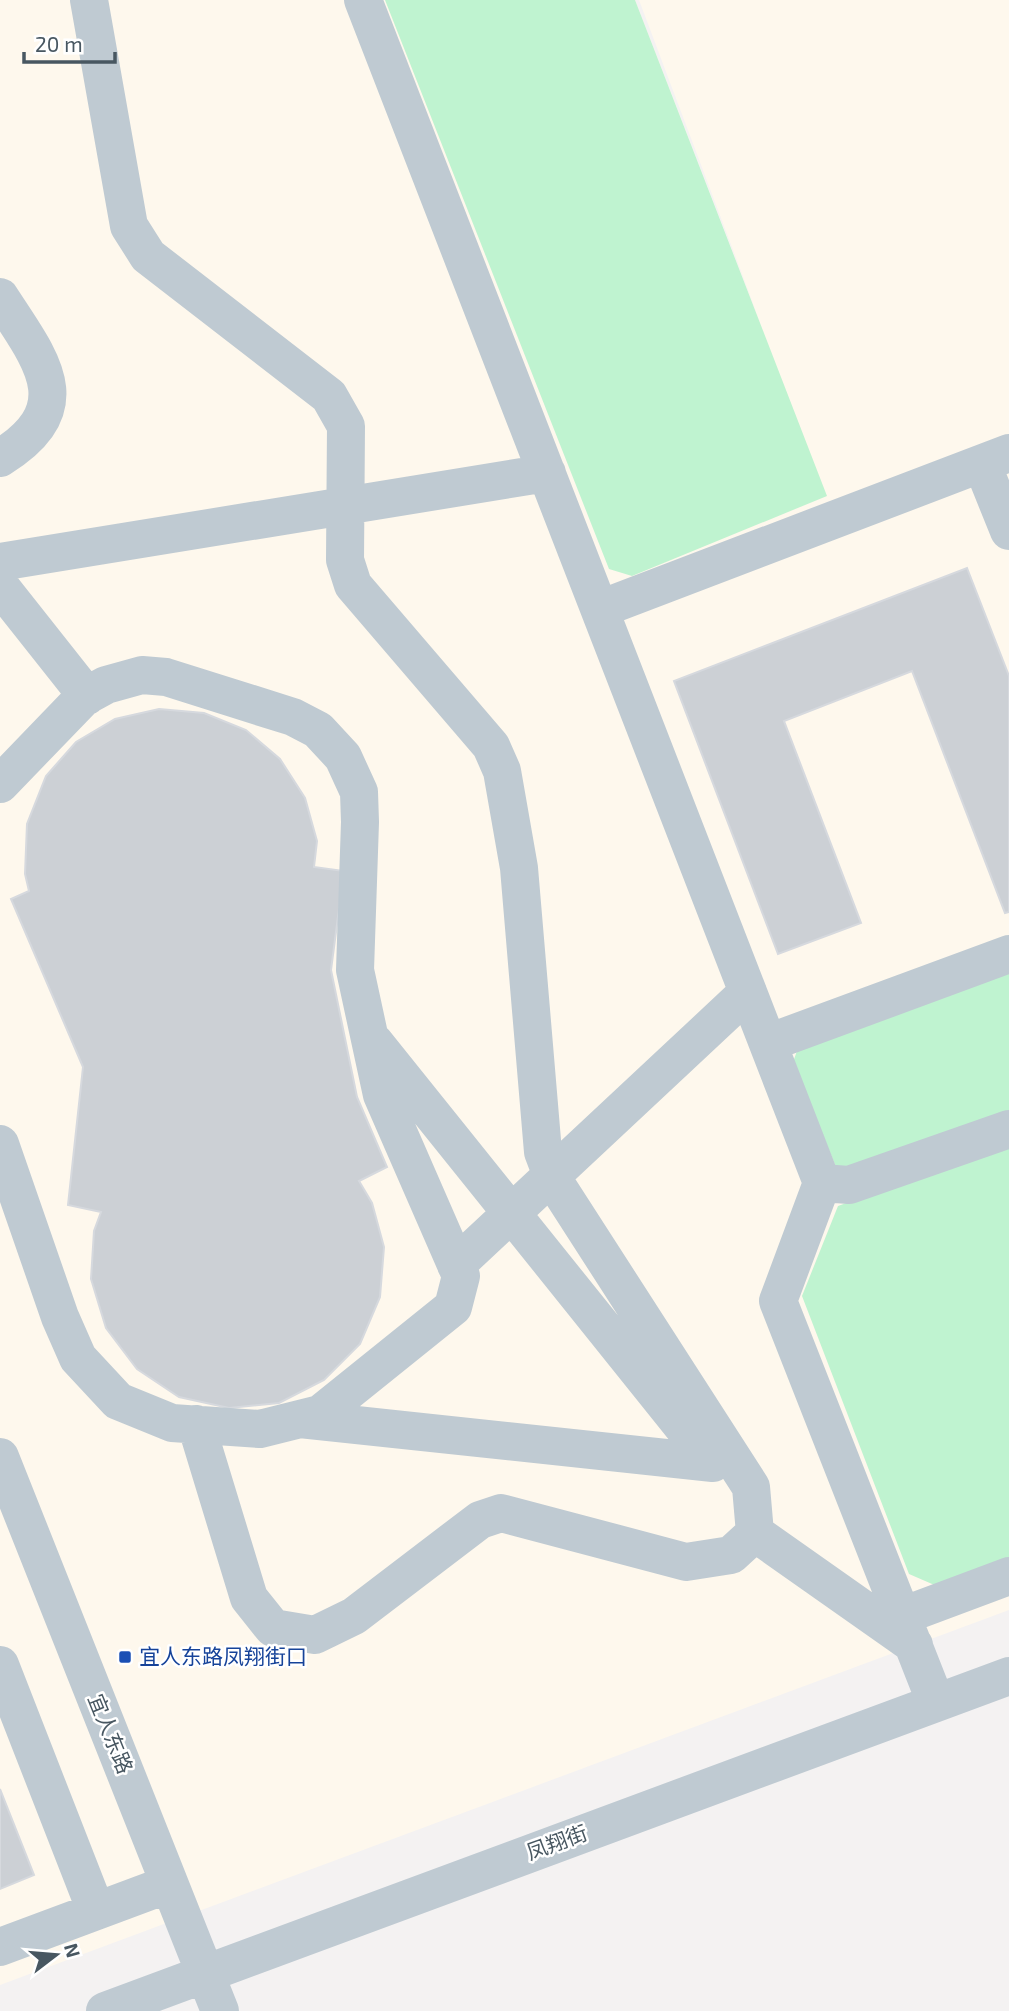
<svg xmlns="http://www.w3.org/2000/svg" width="1009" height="2011" font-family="'Exo 2','Noto Sans SC',sans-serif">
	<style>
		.commercial { fill: #fef8ed }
		.green { fill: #bff3d0 }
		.building { fill: #ccd0d5; stroke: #d6d9de; stroke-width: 2 }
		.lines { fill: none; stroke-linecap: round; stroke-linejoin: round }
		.minor { stroke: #bfcad2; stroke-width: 38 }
		.transit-dot { fill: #1a4fb4; stroke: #fff; stroke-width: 2.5 }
		.labels { text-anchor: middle; stroke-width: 5; stroke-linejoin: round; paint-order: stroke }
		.transit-label { font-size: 21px; fill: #164399; stroke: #fff; text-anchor: start }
		.street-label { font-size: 21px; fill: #485761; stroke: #fff }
	</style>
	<rect width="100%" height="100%" fill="#f4f2f2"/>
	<path class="commercial" d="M0 0H635L762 327 639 0H1009V1610L0 1985Z"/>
	<path class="green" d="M385 0H635L827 496 632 576 609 569Z
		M1009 970V1120L852 1175 836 1167 793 1062 801 1040Z
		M1009 1144V1562L939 1587 909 1574 802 1296 838 1206Z"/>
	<path class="building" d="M967 568 1009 676V912L1005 913 912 671 784 721 861 923 778 954 674 681Z
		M159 709 204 713 246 730 280 759 305 798 317 841 314 867 344 871 331 970 357 1097 387 1167 359 1181 372 1203 384 1247 380 1297 360 1344 324 1380 279 1403 229 1408 179 1397 137 1369 106 1328 91 1279 94 1231 101 1212 68 1205 83 1067 11 899 29 891 25 874 27 824 46 776 76 742 115 719Z
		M0 1789 34 1875 0 1889Z"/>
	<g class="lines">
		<path class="minor" d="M89 0 129 226 148 256 329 396 346 426 345 560 353 585 491 746 502 771 519 868 543 1152 554 1181 751 1487 755 1533 731 1555 686 1562 501 1513 480 1520 354 1616 315 1635 273 1628 249 1598 196 1424
			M363 0 822 1183 778 1301 936 1703
			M0 297C40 359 83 407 0 458
			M982 464 1009 531
			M0 562 547 473
			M0 586 87 696
			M600 609 1009 453
			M0 784 84 697 106 685 142 675 166 677 293 717 318 730 343 757 359 792 360 822 355 970 382 1095 461 1276 453 1307 320 1414 260 1429 172 1423 118 1401 78 1358 60 1317 0 1144
			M374 1042 700 1448
			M768 1043 1009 954
			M822 1183 849 1185 1009 1129
			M456 1265 748 992
			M300 1419 713 1463
			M0 1457 220 2011
			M755 1533 914 1645
			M902 1616 1009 1576
			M0 1665 96 1911
			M0 1947 169 1884
			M105 2011 1009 1676"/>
	</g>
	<rect class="transit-dot" x="118" y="1650" width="14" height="14" rx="3.5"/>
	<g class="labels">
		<g class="transit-label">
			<text x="139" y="1664">宜人东路凤翔街口</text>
		</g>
		<g class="street-label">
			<text transform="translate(110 1734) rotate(68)" y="7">宜人东路</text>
			<text transform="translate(557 1843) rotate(-20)" y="7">凤翔街</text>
		</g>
	</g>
	<g transform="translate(56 1955) rotate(74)" stroke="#ffffff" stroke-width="5" paint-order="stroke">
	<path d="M0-5L12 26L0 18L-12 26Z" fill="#485761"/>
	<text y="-10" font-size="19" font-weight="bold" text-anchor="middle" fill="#485761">N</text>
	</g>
	<path d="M24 52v10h91v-10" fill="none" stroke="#485761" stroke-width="3.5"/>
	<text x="35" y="52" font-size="21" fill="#485761" stroke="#ffffff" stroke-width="5" paint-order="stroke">20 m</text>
</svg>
